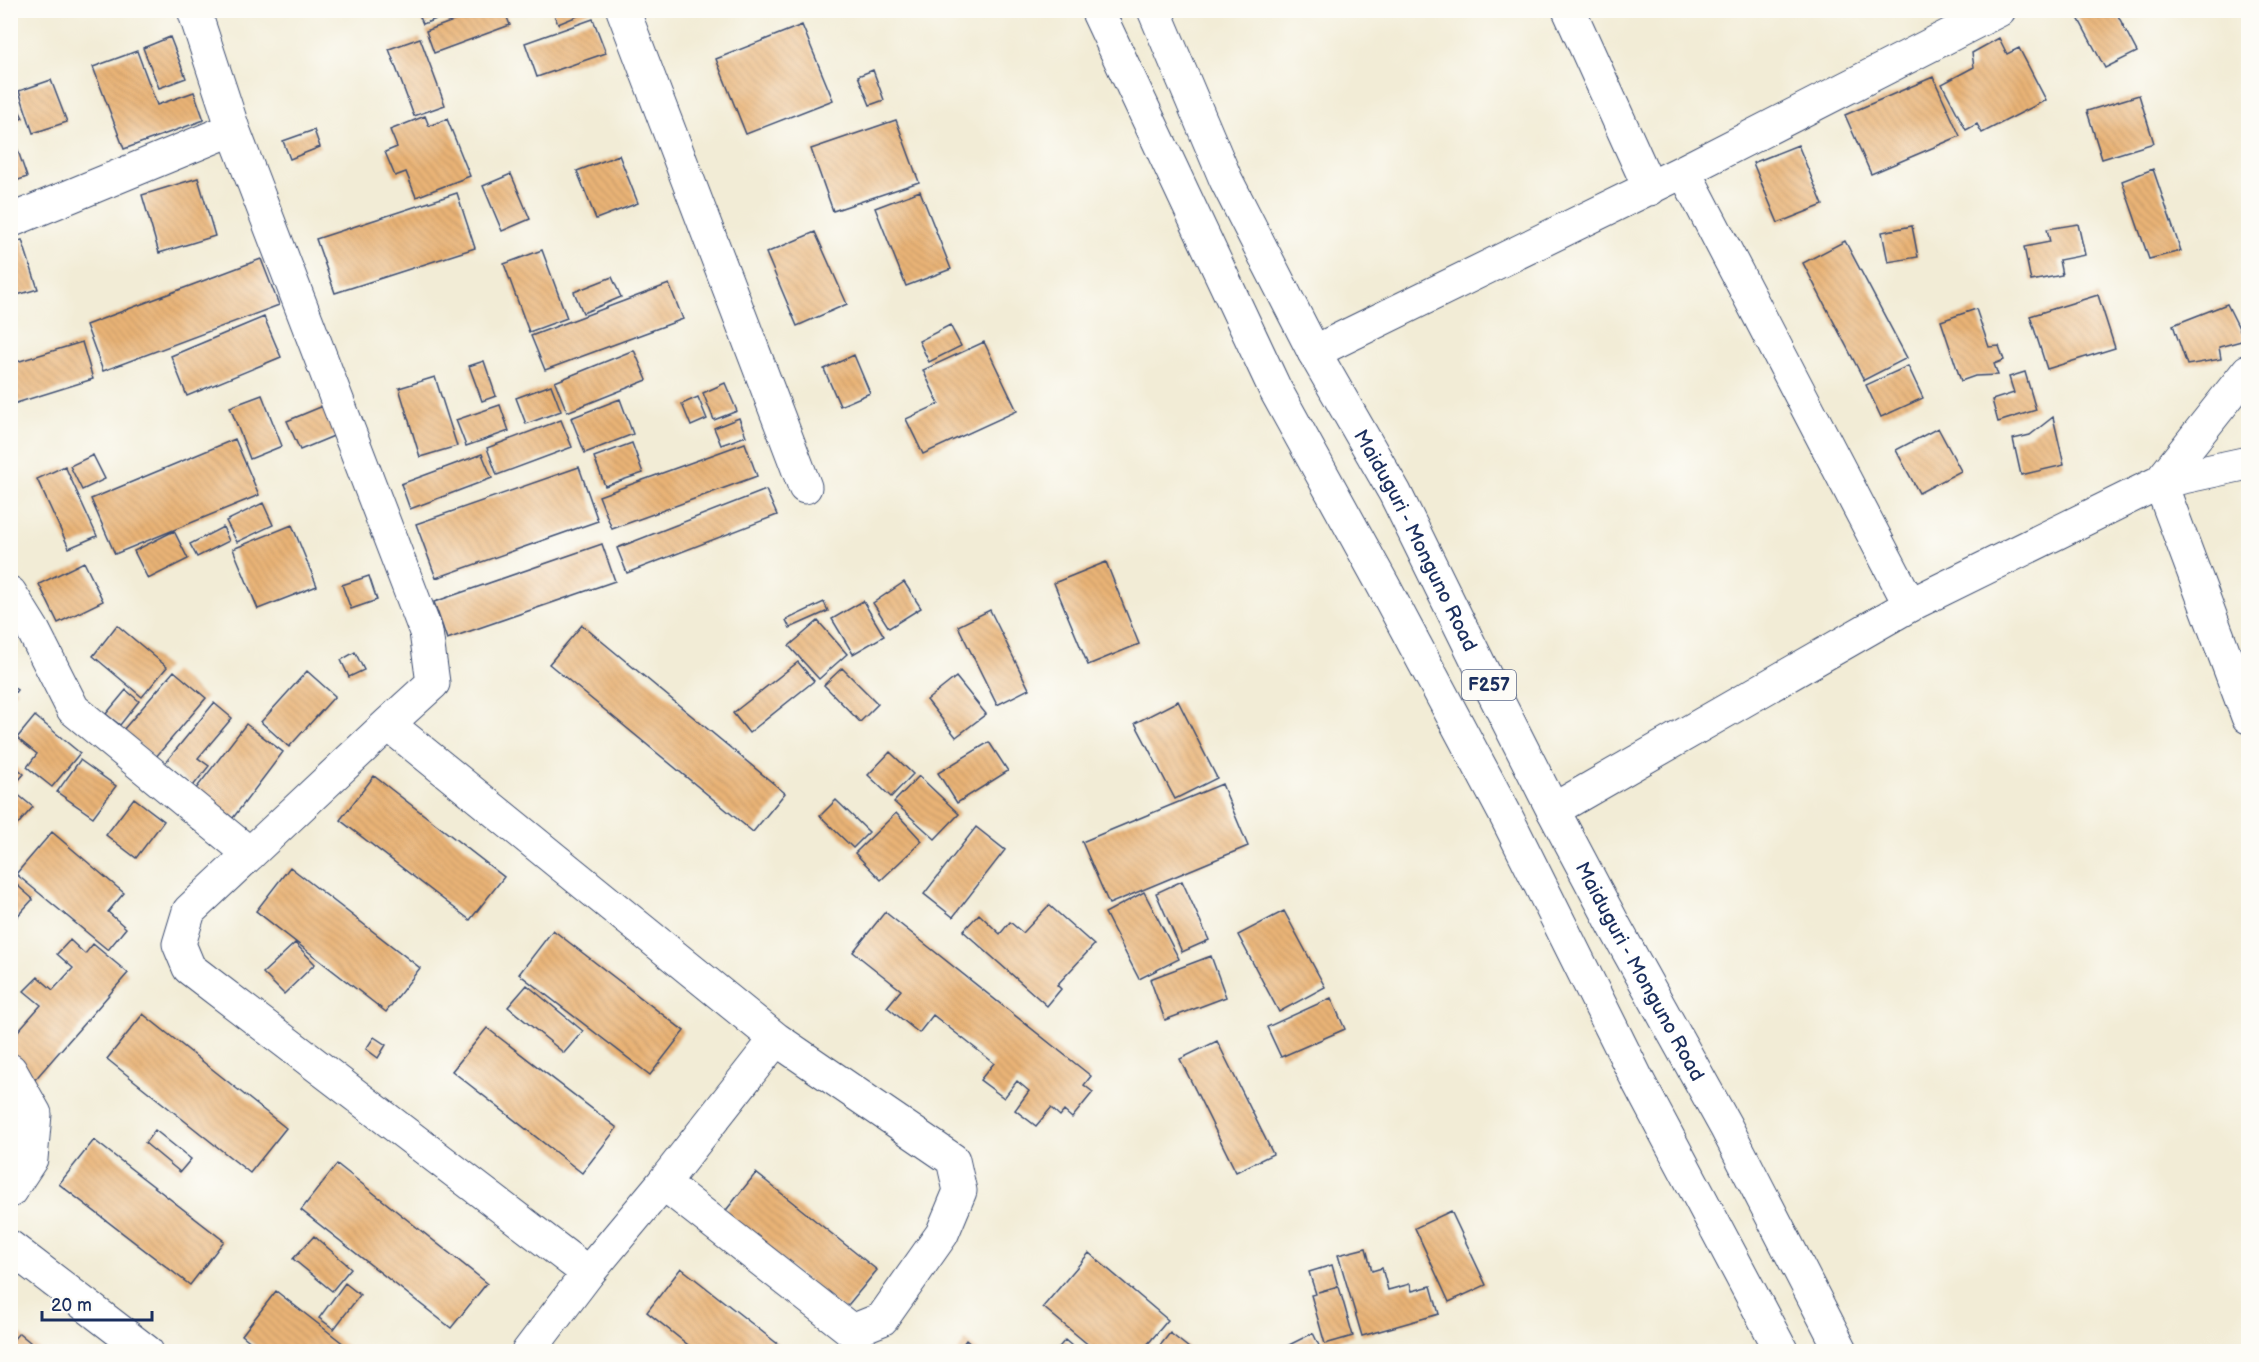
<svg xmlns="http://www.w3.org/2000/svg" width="2259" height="1362" font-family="'Balsamiq Sans',sans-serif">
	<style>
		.building { fill: url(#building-back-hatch) }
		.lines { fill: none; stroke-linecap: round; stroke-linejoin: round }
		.minor-casing { stroke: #3b4b70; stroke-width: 35 }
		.major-casing { stroke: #3b4b70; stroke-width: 35 }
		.minor { stroke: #fff; stroke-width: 33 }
		.major { stroke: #fff; stroke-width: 33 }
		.labels { text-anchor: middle; stroke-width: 4.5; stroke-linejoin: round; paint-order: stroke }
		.shield { fill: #fdfcf7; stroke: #5f6c8c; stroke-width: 1.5 }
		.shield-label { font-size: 18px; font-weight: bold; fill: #1b2f5e }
		.street-label { font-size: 20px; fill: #1b2f5e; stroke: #fdfcf7 }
	</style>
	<defs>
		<pattern id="building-back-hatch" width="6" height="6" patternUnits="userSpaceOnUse" patternTransform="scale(1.5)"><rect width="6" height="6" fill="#e9b376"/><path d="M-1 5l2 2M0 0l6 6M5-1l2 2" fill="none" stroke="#c79a68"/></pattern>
	</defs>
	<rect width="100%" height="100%" fill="#fdfcf7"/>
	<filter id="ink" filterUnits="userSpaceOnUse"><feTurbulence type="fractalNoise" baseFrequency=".0167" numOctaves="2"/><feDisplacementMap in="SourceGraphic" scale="12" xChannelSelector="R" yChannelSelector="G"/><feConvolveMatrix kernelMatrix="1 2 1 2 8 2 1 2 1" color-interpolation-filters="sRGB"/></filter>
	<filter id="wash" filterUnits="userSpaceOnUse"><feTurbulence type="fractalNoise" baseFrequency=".008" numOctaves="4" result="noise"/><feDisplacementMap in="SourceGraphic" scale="24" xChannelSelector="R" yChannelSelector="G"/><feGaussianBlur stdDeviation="1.35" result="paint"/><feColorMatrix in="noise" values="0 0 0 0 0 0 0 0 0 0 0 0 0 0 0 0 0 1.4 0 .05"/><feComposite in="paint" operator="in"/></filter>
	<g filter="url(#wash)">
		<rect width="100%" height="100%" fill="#f2ecd6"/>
		<g id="blocks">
			<path class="building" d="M417 10H457V11L423 24Z
				M483 10H504L510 25 434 53 426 31Z
				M552 10H590V11L558 24Z
				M2084 10H2115L2137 52 2105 68 2076 14Z
				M593 19 606 53 537 77 525 43Z
				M802 25 833 100 746 134 716 59Z
				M170 37 186 78 159 88 143 48Z
				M420 38 445 105 414 116 389 49Z
				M1999 38 2007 54 2019 48 2046 100 1982 133 1977 124 1966 130 1942 84 1974 67 1972 53Z
				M137 51 157 105 194 92 204 120 124 149 93 67Z
				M873 70 884 100 870 105 858 76Z
				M1933 77 1960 136 1871 174 1845 115Z
				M51 80 67 122 33 133 19 91Z
				M10 93 23 118 10 124Z
				M2139 95 2154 143 2102 159 2087 111Z
				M425 116 429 126 447 119 470 176 416 197 406 172 395 176 385 152 397 147 390 130Z
				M896 120 919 182 833 211 811 149Z
				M314 130 320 147 290 159 283 141Z
				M15 142 27 177 10 183V144Z
				M1798 145 1823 205 1778 223 1753 163Z
				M619 155 638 203 596 219 577 171Z
				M2153 169 2181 251 2149 259 2122 181Z
				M511 174 530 219 502 231 483 186Z
				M198 178 215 236 159 253 142 195Z
				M920 191 951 269 906 286 875 208Z
				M457 193 475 248 335 293 316 239Z
				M2078 224 2085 255 2059 260 2062 275 2031 281 2024 247 2050 242 2047 229Z
				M1912 226 1918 257 1888 262 1882 232Z
				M815 232 847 304 797 326 766 253Z
				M22 240 38 289 10 297V244Z
				M1845 241 1907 358 1864 380 1803 263Z
				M542 250 567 318 529 332 504 264Z
				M261 259 279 305 103 371 86 325Z
				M612 277 621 297 583 313 574 292Z
				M669 284 683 319 545 370 531 336Z
				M2098 295 2115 348 2047 369 2030 316Z
				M2227 304 2245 340 2219 347 2221 359 2187 365 2173 325Z
				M1976 309 1989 347 1999 346 2004 360 1994 364 1998 375 1975 376 1961 381 1941 321Z
				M264 317 281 357 187 396 171 356Z
				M950 325 961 346 929 362 919 341Z
				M82 342 93 379 10 405V364Z
				M984 342 1017 411 923 454 906 419 939 404 923 370Z
				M634 350 647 380 567 412 555 382Z
				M854 355 870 393 840 406 824 369Z
				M484 361 496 396 482 401 469 366Z
				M1908 366 1923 398 1881 417 1866 385Z
				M2025 372 2036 410 1998 422 1992 400 2014 393 2009 377Z
				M435 377 457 446 420 457 399 388Z
				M725 383 737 411 714 420 703 393Z
				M551 385 561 411 526 424 516 398Z
				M262 395 282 446 250 459 230 407Z
				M698 397 707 419 691 426 682 404Z
				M620 399 633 434 585 453 571 418Z
				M500 405 509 431 466 446 456 420Z
				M323 406 336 435 300 450 287 421Z
				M2053 417 2064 465 2021 475 2013 439 2030 435Z
				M739 418 746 436 721 445 714 428Z
				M561 420 572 447 497 475 487 448Z
				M1938 428 1961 471 1919 493 1896 450Z
				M235 439 259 495 115 554 91 499Z
				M632 443 643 473 605 486 594 457Z
				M745 443 757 476 612 529 599 496Z
				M482 454 492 478 410 509 401 484Z
				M93 455 105 479 82 490 70 466Z
				M65 466 97 536 69 548 37 479Z
				M579 467 598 521 436 578 416 524Z
				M766 490 777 515 627 573 617 548Z
				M263 503 273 525 237 542 226 521Z
				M292 525 317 586 258 609 233 549Z
				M223 527 229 541 197 557 190 544Z
				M174 531 188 559 148 579 134 551Z
				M602 544 615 581 447 639 434 602Z
				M84 562 103 601 58 623 39 584Z
				M1106 562 1139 644 1088 665 1054 583Z
				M369 576 377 600 351 609 342 585Z
				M904 582 921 608 889 628 873 603Z
				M863 601 884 636 853 654 832 619Z
				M824 602 828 611 790 628 786 620Z
				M990 610 1029 689 997 705 958 626Z
				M818 621 847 654 819 679 789 646Z
				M117 625 167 667 142 697 93 656Z
				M582 625 785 793 753 832 549 664Z
				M355 652 364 670 349 677 341 660Z
				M798 662 814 681 749 733 733 713Z
				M842 668 878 704 860 722 824 685Z
				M174 671 206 698 155 758 123 730Z
				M307 671 335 696 289 747 261 722Z
				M956 677 986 714 956 737 927 700Z
				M10 685 17 690 10 699Z
				M126 690 139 701 120 725 106 714Z
				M1178 701 1217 778 1175 799 1135 723Z
				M214 703 232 718 198 758 209 766 193 786 165 763Z
				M35 716 80 753 52 787 27 767 37 754 17 738Z
				M246 724 283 752 233 818 195 790Z
				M989 742 1008 771 957 803 938 773Z
				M890 752 913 774 891 797 868 775Z
				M80 760 116 786 93 817 57 792Z
				M10 762 24 774 11 789 33 807 10 833Z
				M374 776 504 877 470 920 340 820Z
				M919 776 959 814 935 839 894 802Z
				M1222 784 1248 846 1109 904 1082 842Z
				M134 798 164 821 136 858 106 835Z
				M836 800 869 832 853 848 820 816Z
				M896 813 922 841 881 880 855 853Z
				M976 827 1005 850 953 917 924 894Z
				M52 832 124 893 108 912 126 928 108 950 16 874Z
				M290 867 420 968 386 1012 256 911Z
				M10 879 33 899 10 924Z
				M1182 881 1209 940 1182 952 1156 893Z
				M1144 892 1179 959 1139 979 1105 913Z
				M1049 905 1094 945 1057 985 1061 989 1047 1006 963 931 979 914 1000 934 1010 922 1023 933Z
				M1284 911 1325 987 1279 1012 1238 935Z
				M885 912 1091 1076 1084 1085 1093 1092 1072 1118 1064 1111 1060 1116 1051 1108 1036 1126 1015 1110 1029 1091 1017 1081 1004 1098 980 1080 994 1063 933 1015 919 1033 887 1007 901 990 853 952Z
				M553 930 684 1031 650 1075 519 974Z
				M70 940 85 954 93 944 128 973 33 1082 10 1063V1040L41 1005 24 991 38 977 53 990 73 968 57 954Z
				M295 943 315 964 284 994 263 973Z
				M1211 956 1226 997 1165 1020 1150 979Z
				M527 985 583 1031 564 1053 508 1007Z
				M1331 998 1345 1029 1281 1057 1267 1027Z
				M143 1014 286 1128 250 1173 107 1059Z
				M487 1028 617 1128 582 1173 452 1071Z
				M374 1037 386 1045 378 1058 366 1049Z
				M1217 1041 1273 1154 1236 1172 1180 1059Z
				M155 1130 191 1159 180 1172 145 1143Z
				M94 1140 224 1241 190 1285 59 1184Z
				M337 1164 487 1283 451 1328 301 1210Z
				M756 1173 877 1270 844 1310 723 1214Z
				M1451 1211 1486 1285 1449 1302 1415 1228Z
				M314 1236 351 1268 332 1291 293 1259Z
				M1366 1248 1372 1271 1382 1268 1388 1290 1410 1284 1412 1291 1431 1286 1439 1314 1362 1336 1338 1255Z
				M1089 1253 1168 1320 1141 1352H1097L1043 1307Z
				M1332 1265 1338 1286 1318 1292 1339 1287 1353 1336 1325 1344 1311 1295 1316 1294 1309 1272Z
				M681 1268 788 1352H697L647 1312Z
				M345 1283 360 1295 334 1329 319 1318Z
				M276 1291 354 1352H263L242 1335Z
				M19 1333 42 1352H10V1343Z
				M1170 1333 1194 1352H1155Z
				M1313 1333 1322 1352H1275Z
				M966 1340 980 1352H957Z
				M1065 1340 1079 1352H1055Z"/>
		</g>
	</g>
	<g filter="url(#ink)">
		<use href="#blocks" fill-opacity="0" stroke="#3b4b70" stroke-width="1.5"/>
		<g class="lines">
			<defs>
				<path id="minor" d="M194 10 233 129 426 632 433 683 388 724 189 911 179 944 189 968 588 1273
					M623 10 805 487
					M1569 10 1650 189
					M1684 171 1910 605
					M10 221 233 129
					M1314 352 1684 171 1999 10
					M2160 482 2248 717
					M2160 482 2248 371
					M10 593 33 630 73 709 250 854
					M388 724 776 1039 953 1160 960 1191 942 1234 882 1319 852 1331 663 1183
					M1553 810 1910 605 2160 482 2248 463
					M10 1070 35 1114 31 1159 10 1191
					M10 1247 147 1352
					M528 1352 588 1273 663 1183 776 1039"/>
				<g id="major">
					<path d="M1097 10 1275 389 1383 585 1504 812 1639 1083 1782 1352"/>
					<path id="s1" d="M1154 10 1226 180 1314 352 1395 493 1479 664 1553 810 1615 927 1726 1127 1842 1352"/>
				</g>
			</defs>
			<use href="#minor" class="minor-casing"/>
			<use href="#major" class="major-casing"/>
			<use href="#minor" class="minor"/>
			<use href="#major" class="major"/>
		</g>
	</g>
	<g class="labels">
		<rect class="shield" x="1462" y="670" width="54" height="30" rx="4.5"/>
		<g class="shield-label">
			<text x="1489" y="691">F257</text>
		</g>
		<g class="street-label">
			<text dy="7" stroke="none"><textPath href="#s1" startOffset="592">Maiduguri - Monguno Road</textPath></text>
			<text dy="7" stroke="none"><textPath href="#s1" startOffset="1078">Maiduguri - Monguno Road</textPath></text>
		</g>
	</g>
	<rect width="2259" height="1362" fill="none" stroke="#fdfcf7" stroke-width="36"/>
	<path d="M42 1311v9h110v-9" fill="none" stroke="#1b2f5e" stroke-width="3"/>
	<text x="51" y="1311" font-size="18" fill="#1b2f5e" stroke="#fdfcf7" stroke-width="4.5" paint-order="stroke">20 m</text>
</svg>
